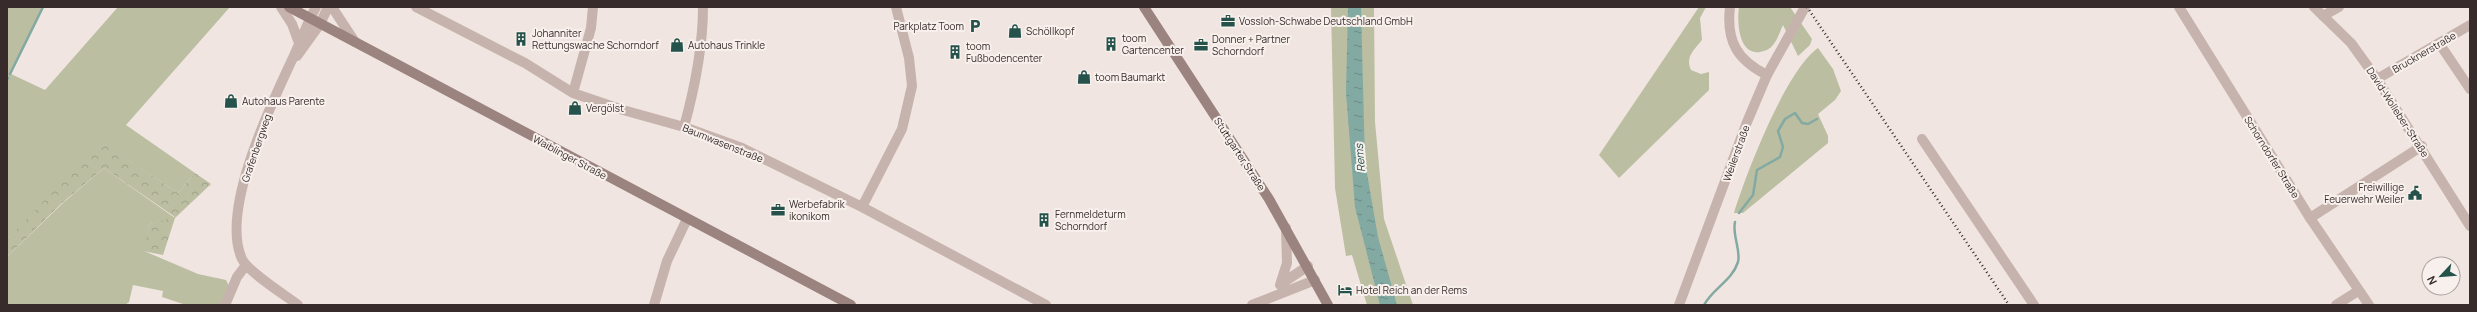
<svg xmlns="http://www.w3.org/2000/svg" width="2477" height="312" font-family="Manrope,sans-serif">
	<style>
		.green { fill: #bbbea1 }
		.forest { fill: url(#forest-crowns) }
		.water { fill: url(#water-ripples) }
		.lines { fill: none; stroke-linecap: round; stroke-linejoin: round }
		.stream { stroke: #82aaa3; stroke-width: 2.5 }
		.minor { stroke: #c7b3ad; stroke-width: 10 }
		.tertiary { stroke: #c7b3ad; stroke-width: 10 }
		.secondary { stroke: #9b837f; stroke-width: 10 }
		.rail { stroke: #372c2b; stroke-width: 2.5; stroke-dasharray: 1 3; stroke-linecap: butt }
		.labels { text-anchor: middle; stroke-width: 4; stroke-linejoin: round; paint-order: stroke }
		.poi-label { font-size: 10px; fill: #372c2b; stroke: #f8f0ec; text-anchor: start }
		.street-label { font-size: 10px; fill: #372c2b; stroke: #f8f0ec }
		.water-label { font-size: 11px; font-style: italic; fill: #25534c; stroke: #f8f0ec }
	</style>
	<defs>
		<pattern id="forest-crowns" width="20" height="18" patternUnits="userSpaceOnUse"><rect width="20" height="18" fill="#bbbea1"/><path d="M2 6a3 3 0 1 1 6 0M12 15a3 3 0 1 1 6 0" fill="none" stroke="#a1a38b"/></pattern>
		<pattern id="water-ripples" width="26" height="14" patternUnits="userSpaceOnUse"><rect width="26" height="14" fill="#82aaa3"/><path d="M2 4q2-2 4 0t4 0M15 11q2-2 4 0t4 0" fill="none" stroke="#6b8b85"/></pattern>
	</defs>
	<rect width="100%" height="100%" fill="#f0e5e0"/>
	<path class="green" d="M7 7H44L11 74 45 90 118 7H230L126 125 195 173 178 193 106 146 7 240Z
		M1331 7H1374L1375 122 1384 219 1413 305H1367L1352 255 1346 256 1335 188Z
		M1699 7H1706L1700 18 1702 40C1694 50 1685 57 1691 70L1701 74 1709 72V90L1619 178 1599 155Z
		M1739 7H1790L1812 39 1810 45 1798 56 1783 25C1780 31 1778 39 1773 45 1770 49 1765 51 1760 52 1738 55 1737 21 1739 7Z
		M1818 48 1833 69 1841 91 1835 100 1818 114 1828 136V143L1743 213H1734C1746 174 1786 70 1818 48Z
		M104 168 175 218 150 224 144 251 198 274 226 280 230 288 221 305H186L162 297 163 291 133 285 129 302 125 305H7V257L64 202Z"/>
	<path class="forest" d="M106 135 112 140 107 146 178 193 195 173 211 184 175 218 163 255 143 251 150 224 175 217 104 168 62 203 7 257V240Z"/>
	<path class="water" d="M1348 7H1361L1365 162 1378 237 1397 305H1380L1355 207 1346 93Z"/>
	<g class="lines">
		<path class="stream" d="M10 74 43 7
			M7 79 8 78
			M1739 213 1753 195 1757 170 1780 157 1783 147 1778 131 1785 119 1795 113 1802 123 1808 124 1817 119
			M1704 305C1713 288 1732 281 1738 262 1741 250 1732 235 1735 222"/>
		<path class="minor" d="M281 7 292 24 299 43
			M332 7 355 42
			M416 7 525 63 573 93 623 110 684 127 742 148 862 207 1046 305
			M1730 7C1726 41 1737 60 1767 75
			M2314 7 2351 43 2377 79 2470 226
			M2323 16 2339 7
			M2439 43 2470 89
			M297 56 320 24 328 7
			M2377 79 2470 25
			M573 93 591 28 593 7
			M684 127C695 87 703 48 703 7
			M1922 139 2034 305
			M862 207 902 129 912 86 909 58 896 7
			M2310 218 2422 146
			M1281 284 1308 266
			M1280 285 1287 263 1286 228
			M225 305 237 277 246 265
			M298 305C285 295 248 272 242 259 220 211 270 107 291 62 300 44 306 25 316 7
			M654 305 667 261 687 219
			M1252 305 1315 280
			M2336 305 2358 291"/>
		<path class="tertiary" d="M2179 7 2310 218 2369 305
			M1679 305 1747 122 1767 75 1805 7"/>
		<path class="secondary" d="M289 7 851 305
			M1144 7 1269 199 1328 305"/>
		<path class="rail" d="M1807 7 2009 305"/>
	</g>
	<defs>
		<symbol id="office-bare" viewBox="-9 -9 18 18"><path d="M-6-3h4V-5.5h4V-3h4V5H-6ZM-1-4.5V-3h2v-1.5ZM-6 0V1H6V0Z" fill="#25534c" stroke="#f8f0ec" stroke-width="2.5" paint-order="stroke"/></symbol>
		<symbol id="parking-bare" viewBox="-9 -9 18 18"><path d="M-3.5-5.5H1a3.5 3.5 0 0 1 0 7H-1V5.5H-3.5ZM-1-3.4V-.6H.8a1.4 1.4 0 0 0 0-2.8Z" fill="#25534c" stroke="#f8f0ec" stroke-width="2.5" paint-order="stroke"/></symbol>
		<symbol id="shop-bare" viewBox="-9 -9 18 18"><path d="M-5-2.5h2.3a2.7 3.5 0 0 1 5.4 0H5L5.5 6h-11ZM-1.5-2.5h3a1.5 2.3 0 0 0-3 0Z" fill="#25534c" stroke="#f8f0ec" stroke-width="2.5" paint-order="stroke"/></symbol>
		<symbol id="building-bare" viewBox="-9 -9 18 18"><path d="M-4-6H4V6H1V3H-1V6H-4ZM-2.5-4.3h1.7v1.8h-1.7ZM.8-4.3h1.7v1.8H.8ZM-2.5-1h1.7V.8h-1.7ZM.8-1h1.7V.8H.8Z" fill="#25534c" stroke="#f8f0ec" stroke-width="2.5" paint-order="stroke"/></symbol>
		<symbol id="civic-bare" viewBox="-9 -9 18 18"><path d="M-.6-6.5H3V-4.5H.6V-3L4-1V1h2V6H-6V1h2V-1L-.6-3ZM-1.2 2.5V6h2.4V2.5Z" fill="#25534c" stroke="#f8f0ec" stroke-width="2.5" paint-order="stroke"/></symbol>
		<symbol id="hotel-bare" viewBox="-9 -9 18 18"><path d="M-6-4.5h1.5V1H6V5H4.5V3h-9V5H-6ZM-4 0a1.8 1.8 0 1 1 3.6 0ZM.5 0V-2.5h3Q6-2.5 6 0Z" fill="#25534c" stroke="#f8f0ec" stroke-width="2.5" paint-order="stroke"/></symbol>
	</defs>
	<g fill-rule="evenodd">
		<use href="#office-bare" x="1218" y="11" width="20" height="20"/>
		<use href="#parking-bare" x="965" y="16" width="20" height="20"/>
		<use href="#shop-bare" x="1005" y="21" width="20" height="20"/>
		<use href="#building-bare" x="511" y="29" width="20" height="20"/>
		<use href="#building-bare" x="1101" y="34" width="20" height="20"/>
		<use href="#shop-bare" x="667" y="35" width="20" height="20"/>
		<use href="#office-bare" x="1191" y="35" width="20" height="20"/>
		<use href="#building-bare" x="945" y="42" width="20" height="20"/>
		<use href="#shop-bare" x="1074" y="67" width="20" height="20"/>
		<use href="#shop-bare" x="221" y="91" width="20" height="20"/>
		<use href="#shop-bare" x="565" y="98" width="20" height="20"/>
		<use href="#civic-bare" x="2405" y="183" width="20" height="20"/>
		<use href="#office-bare" x="768" y="200" width="20" height="20"/>
		<use href="#building-bare" x="1034" y="210" width="20" height="20"/>
		<use href="#hotel-bare" x="1335" y="280" width="20" height="20"/>
	</g>
	<g class="labels">
		<g class="poi-label">
			<text x="1239" y="25">Vossloh-Schwabe Deutschland GmbH</text>
			<text x="964" y="30" text-anchor="end">Parkplatz Toom</text>
			<text x="1026" y="35">Schöllkopf</text>
			<text x="532" y="37">Johanniter<tspan x="532" dy="12">Rettungswache Schorndorf</tspan></text>
			<text x="1122" y="42">toom<tspan x="1122" dy="12">Gartencenter</tspan></text>
			<text x="1212" y="43">Donner + Partner<tspan x="1212" dy="12">Schorndorf</tspan></text>
			<text x="688" y="49">Autohaus Trinkle</text>
			<text x="966" y="50">toom<tspan x="966" dy="12">Fußbodencenter</tspan></text>
			<text x="1095" y="81">toom Baumarkt</text>
			<text x="242" y="105">Autohaus Parente</text>
			<text x="586" y="112">Vergölst</text>
			<text x="2404" y="191" text-anchor="end">Freiwillige<tspan x="2404" dy="12">Feuerwehr Weiler</tspan></text>
			<text x="789" y="208">Werbefabrik<tspan x="789" dy="12">ikonikom</tspan></text>
			<text x="1055" y="218">Fernmeldeturm<tspan x="1055" dy="12">Schorndorf</tspan></text>
			<text x="1356" y="294">Hotel Reich an der Rems</text>
		</g>
		<g class="street-label">
			<text transform="translate(2424 52) rotate(-30)" y="4">Brucknerstraße</text>
			<text transform="translate(2398 112) rotate(57)" y="4">David-Wolleber-Straße</text>
			<text transform="translate(723 143) rotate(22)" y="4">Baumwasenstraße</text>
			<text transform="translate(256 148) rotate(-71)" y="4">Grafenbergweg</text>
			<text transform="translate(1736 153) rotate(-70)" y="4">Weilerstraße</text>
			<text transform="translate(1240 154) rotate(57)" y="4">Stuttgarter Straße</text>
			<text transform="translate(570 157) rotate(28)" y="4">Waiblinger Straße</text>
			<text transform="translate(2272 157) rotate(58)" y="4">Schorndorfer Straße</text>
		</g>
		<g class="water-label">
			<text transform="translate(1360 158) rotate(-95)" y="4">Rems</text>
		</g>
	</g>
	<rect width="2477" height="312" fill="none" stroke="#372c2b" stroke-width="16"/>
	<g transform="translate(2441 276) rotate(244)"><circle r="19" fill="#f8f0ec" stroke="#aba29f"/>
	<path d="M0-3L7 15L0 10L-7 15Z" fill="#25534c"/>
	<text y="-6" font-size="11" font-weight="bold" text-anchor="middle" fill="#372c2b">N</text>
	</g>
</svg>
